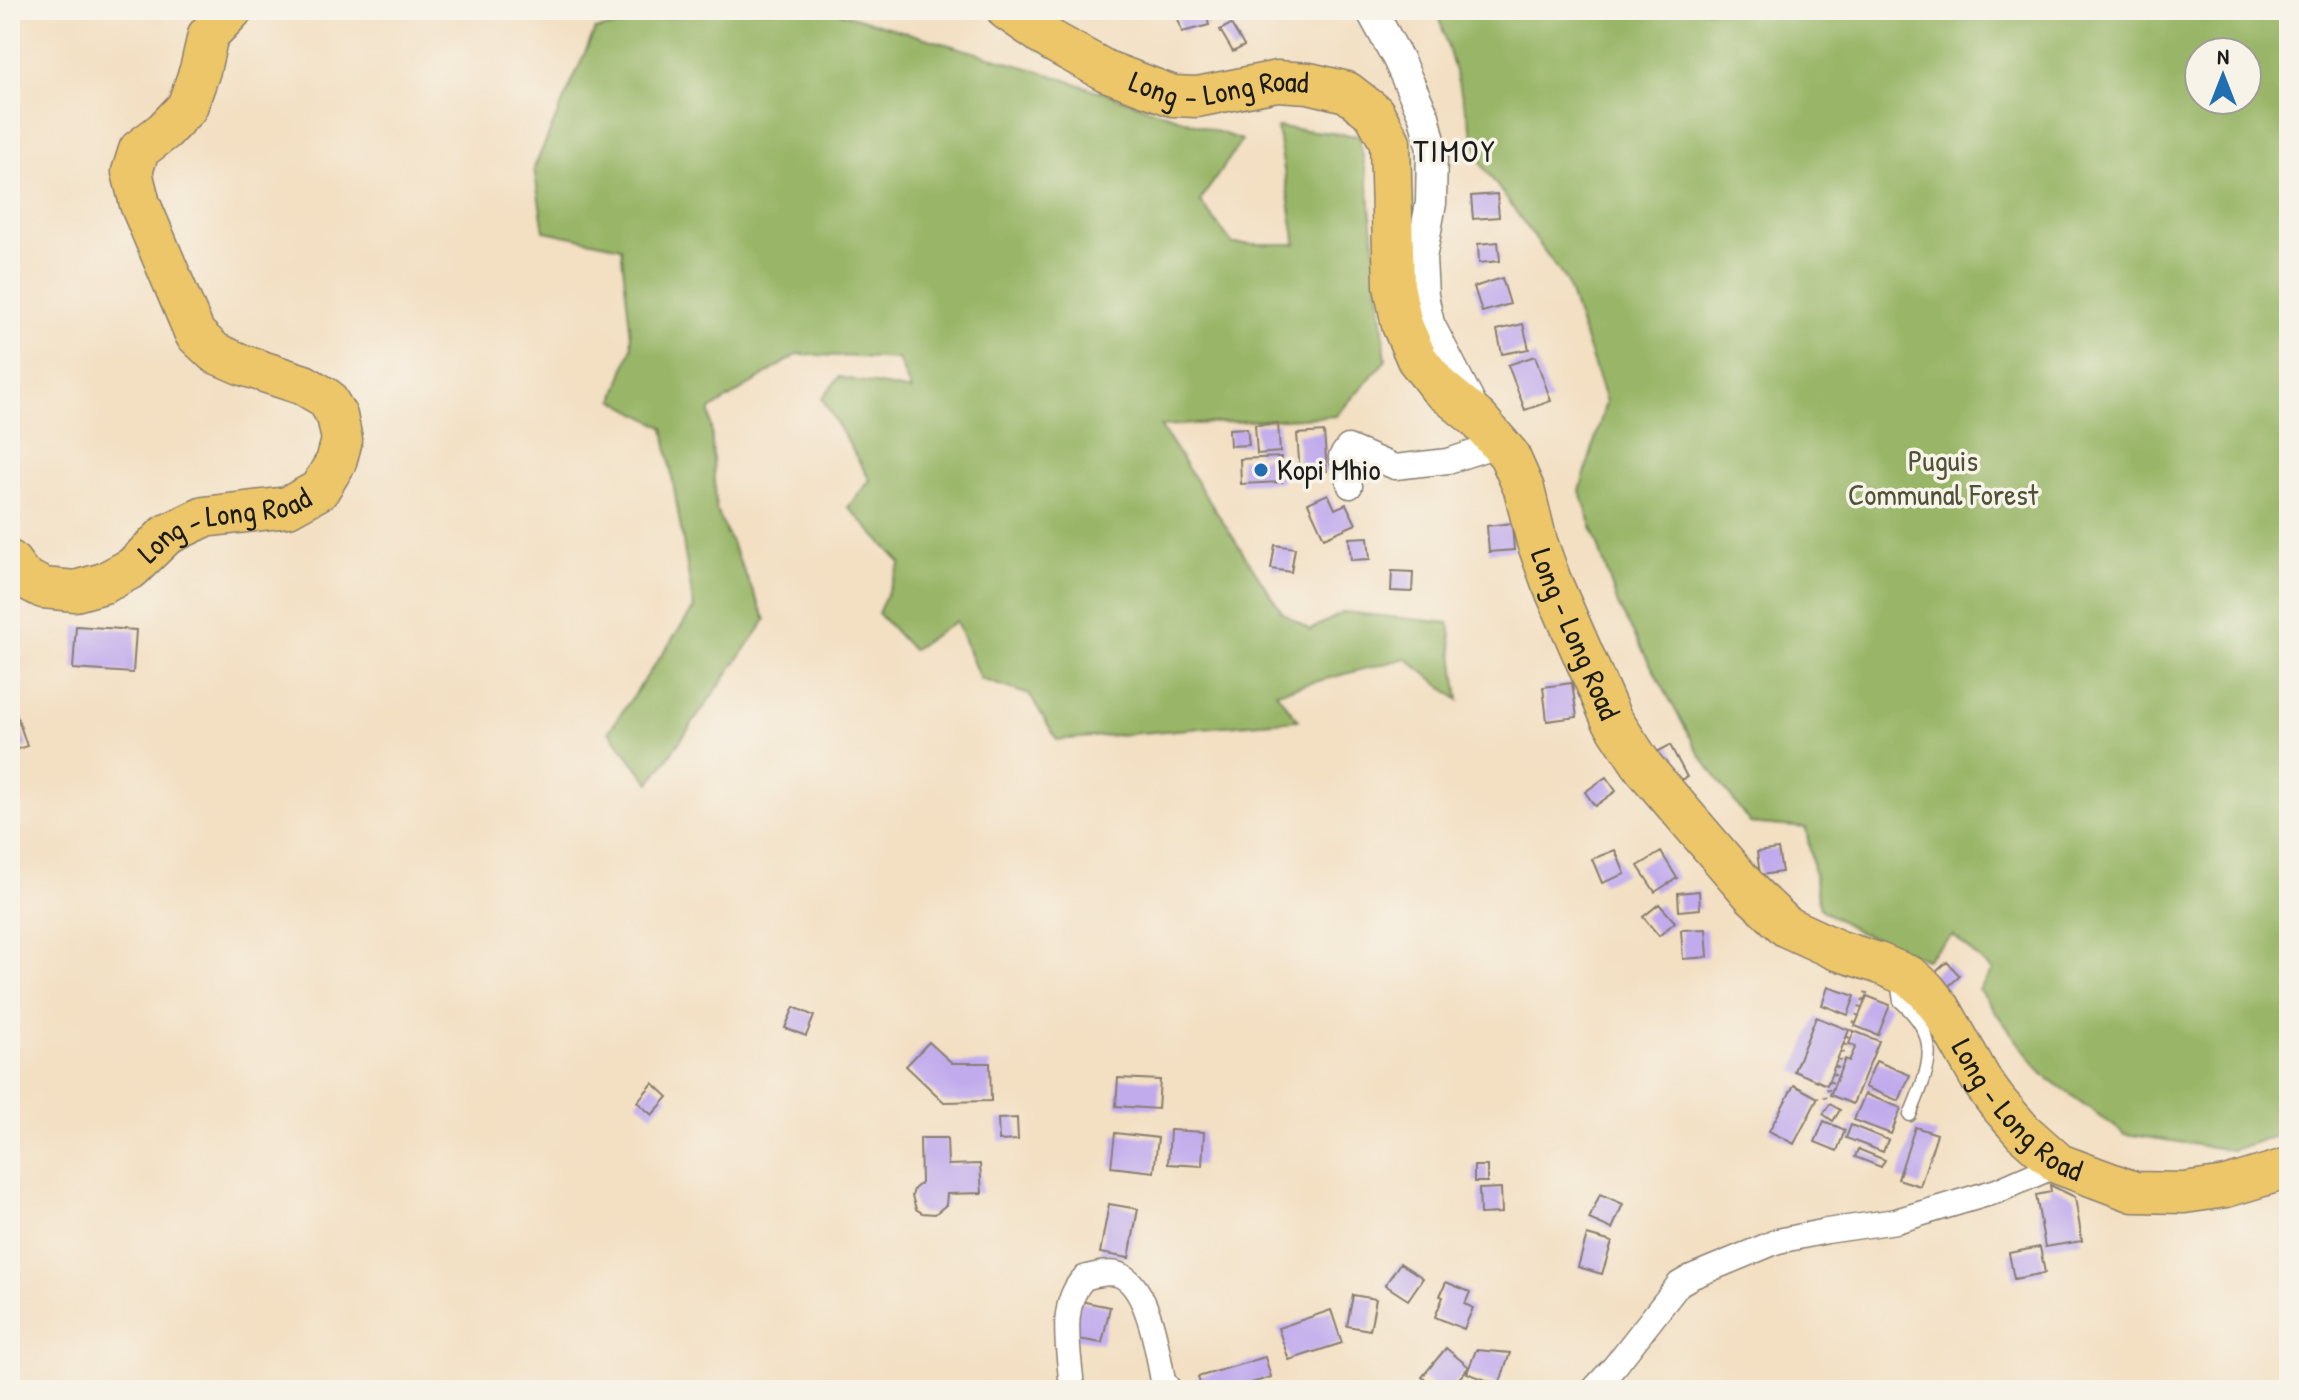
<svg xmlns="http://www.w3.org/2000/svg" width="2299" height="1400" font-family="'Patrick Hand',sans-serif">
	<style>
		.forest { fill: #99b667; stroke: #5a6942; stroke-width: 2; fill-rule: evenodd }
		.building { fill: #c1abed }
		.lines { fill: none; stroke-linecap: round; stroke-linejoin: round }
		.service-casing { stroke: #887e6f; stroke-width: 15 }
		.minor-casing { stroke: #887e6f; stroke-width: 27 }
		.tertiary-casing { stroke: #887e6f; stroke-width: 33 }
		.primary-casing { stroke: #887e6f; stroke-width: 43 }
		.path { stroke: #887e6f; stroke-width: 4; stroke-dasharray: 2 6; stroke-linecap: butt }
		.service { stroke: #fff; stroke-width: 12 }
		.minor { stroke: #fff; stroke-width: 24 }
		.tertiary { stroke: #fff; stroke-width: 30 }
		.primary { stroke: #ecc669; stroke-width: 40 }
		.poi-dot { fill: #1f6fb2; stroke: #f7f3e8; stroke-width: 3 }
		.labels { text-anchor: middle; stroke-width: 7; stroke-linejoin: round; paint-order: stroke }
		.street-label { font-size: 30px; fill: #1c1c1c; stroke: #f7f3e8 }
		.park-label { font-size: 30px; fill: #4e5337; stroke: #f7f3e8 }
		.poi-label { font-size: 30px; fill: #1c1c1c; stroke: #f7f3e8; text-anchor: start }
		.neighbourhood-label { font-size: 32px; letter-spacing: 2px; fill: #1c1c1c; stroke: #f7f3e8 }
	</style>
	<rect width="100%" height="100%" fill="#f7f3e8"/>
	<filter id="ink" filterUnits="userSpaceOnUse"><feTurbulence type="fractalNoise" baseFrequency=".0125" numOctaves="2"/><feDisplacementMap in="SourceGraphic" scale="16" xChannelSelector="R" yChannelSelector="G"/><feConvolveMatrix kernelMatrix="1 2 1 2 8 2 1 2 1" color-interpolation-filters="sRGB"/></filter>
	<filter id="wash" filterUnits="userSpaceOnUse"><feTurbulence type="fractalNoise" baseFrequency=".006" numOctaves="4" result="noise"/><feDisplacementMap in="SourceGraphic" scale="32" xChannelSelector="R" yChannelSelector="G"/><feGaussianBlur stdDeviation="1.8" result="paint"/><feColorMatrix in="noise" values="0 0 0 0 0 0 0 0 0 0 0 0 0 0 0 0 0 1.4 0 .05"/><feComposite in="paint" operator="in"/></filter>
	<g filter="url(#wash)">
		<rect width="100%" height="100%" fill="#f3dfc2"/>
		<path class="forest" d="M710 10H830L1045 73 1242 140 1200 201 1233 244H1296L1277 127 1359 136 1368 185 1386 360 1336 416 1160 426 1282 612 1310 630 1344 612 1449 623 1459 700 1406 658 1276 692 1298 720 1057 740 1030 695 980 679 956 621 912 650 878 613 901 563 848 507 870 480 822 398 839 377 911 391 898 359 798 354 710 410 716 509 766 620 650 783 609 731 694 608 664 428 614 400 632 346 621 247 544 231 534 168 595 30Z
			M1443 10H2289V1132L2232 1150 2125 1134 2042 1074 1979 990 1992 971 1953 935 1926 959 1861 933 1820 909 1806 828 1750 823 1700 755 1618 605 1580 491 1606 402 1566 281 1482 165 1440 20ZM2199 52H2247V100H2199Z"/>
		<g id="blocks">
			<path class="building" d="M1199 10H1205L1209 25 1182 32 1177 15Z
				M1235 10H1256L1258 17 1239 23Z
				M1231 24 1244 46 1233 52 1220 30Z
				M1497 194 1499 217 1473 219 1471 196Z
				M1498 242 1500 261 1479 263 1478 244Z
				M1502 278 1510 304 1482 312 1474 287Z
				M1523 324 1529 349 1502 354 1497 330Z
				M1535 356 1551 401 1525 410 1508 365Z
				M1278 423 1280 452 1257 454 1255 425Z
				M1247 428 1249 445 1230 446 1229 429Z
				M1324 432 1327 471 1300 473 1297 434Z
				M1281 457 1282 482 1241 484 1240 459Z
				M1328 494 1335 509 1346 504 1356 524 1324 538 1308 503Z
				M1512 523 1514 550 1489 552 1487 526Z
				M1368 537 1370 559 1351 560 1349 538Z
				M1275 545 1295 548 1291 572 1271 569Z
				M1392 571 1413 572 1412 592 1391 591Z
				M76 626 136 630 133 673 73 669Z
				M1572 683 1577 717 1547 721 1543 687Z
				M10 695 27 746 10 752Z
				M1670 745 1687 777 1670 785 1653 754Z
				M1606 777 1616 791 1595 806 1585 792Z
				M1778 849 1782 872 1760 875 1757 852Z
				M1615 850 1625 874 1602 883 1592 859Z
				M1661 852 1677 878 1655 892 1638 866Z
				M1699 891 1700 909 1679 911 1678 893Z
				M1659 904 1675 922 1659 936 1643 917Z
				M1706 929 1708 957 1683 959 1681 930Z
				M1947 962 1960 976 1940 994 1927 980Z
				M1828 987 1855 996 1848 1015 1822 1005Z
				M1867 996 1890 1005 1878 1035 1855 1026Z
				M794 1007 814 1016 806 1036 785 1028Z
				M1816 1017 1849 1030 1827 1085 1794 1071Z
				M1854 1031 1879 1041 1853 1104 1830 1095 1845 1059 1849 1061 1856 1046 1849 1044Z
				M929 1042 952 1063H990L991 1101 944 1102 906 1066Z
				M1876 1061 1910 1075 1899 1101 1865 1087Z
				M1118 1078 1160 1080 1158 1109 1116 1106Z
				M653 1083 668 1097 652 1115 637 1102Z
				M1794 1085 1818 1098 1794 1144 1769 1131Z
				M1865 1094 1901 1108 1891 1134 1854 1120Z
				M1830 1104 1840 1110 1833 1121 1823 1114Z
				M1017 1118 1018 1140 999 1141 998 1119Z
				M1824 1121 1845 1130 1837 1151 1815 1142Z
				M1851 1125 1888 1140 1883 1152 1846 1138Z
				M1915 1127 1937 1134 1920 1186 1898 1179Z
				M1170 1130 1204 1132 1202 1166 1168 1164Z
				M1115 1133 1158 1138 1154 1172 1111 1167Z
				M920 1138H947L948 1165 980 1164 982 1193 947 1194 946 1205 935 1214 922 1213 916 1209 912 1196 914 1189 921 1183Z
				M1858 1149 1885 1160 1881 1167 1855 1157Z
				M1474 1166H1487V1182H1474Z
				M2050 1185 2075 1197 2082 1241 2045 1247 2036 1195 2051 1192Z
				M1501 1188 1502 1213 1480 1214 1479 1189Z
				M1600 1194 1623 1204 1612 1229 1589 1219Z
				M1109 1204 1138 1209 1129 1258 1100 1253Z
				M1587 1235 1612 1242 1602 1274 1578 1267Z
				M2040 1247 2045 1273 2014 1279 2009 1253Z
				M1400 1263 1423 1278 1408 1300 1385 1285Z
				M1446 1282 1470 1292 1465 1304 1473 1308 1464 1329 1435 1317 1443 1297 1440 1296Z
				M1353 1295 1376 1299 1370 1330 1347 1326Z
				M1080 1301 1110 1307 1102 1343 1072 1338Z
				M1331 1310 1342 1343 1289 1360 1278 1328Z
				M1446 1348 1469 1367 1449 1390H1426L1431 1384 1422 1377Z
				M1476 1350 1510 1353 1499 1385 1467 1373Z
				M1265 1357 1271 1377 1229 1390H1202L1198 1377Z"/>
		</g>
	</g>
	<g filter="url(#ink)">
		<use href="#blocks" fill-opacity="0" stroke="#887e6f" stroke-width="2"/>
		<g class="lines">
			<defs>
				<path id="service" d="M1901 981 1898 988 1900 1001C1944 1039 1929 1068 1910 1115"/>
				<path id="minor" d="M1350 486 1341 457 1348 447 1395 467 1448 461 1500 444
					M1072 1390C1070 1354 1057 1306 1084 1278 1095 1275 1111 1270 1122 1276 1149 1290 1158 1353 1163 1381L1170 1390
					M1593 1390 1615 1366 1679 1284 1691 1277 1778 1241 1827 1231 1896 1221 1997 1191 2059 1164"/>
				<path id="tertiary" d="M1371 10 1398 59 1424 116 1432 149 1431 203 1421 258 1423 296 1429 324 1472 407"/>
				<g id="primary">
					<path id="s1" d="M1007 10 1052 41 1106 71 1173 96 1197 97 1277 81 1309 83 1347 92 1374 113 1390 142 1394 286 1402 325 1417 359 1439 387 1478 419 1509 455 1524 489 1537 542 1551 581 1611 718 1644 768 1753 895 1787 927 1837 950 1878 963 1911 977 1925 989 1941 1009 1983 1083 1997 1102 2023 1132 2059 1164 2134 1192 2184 1193 2226 1187 2289 1168"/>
					<path id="s2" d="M10 561 22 577 43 588 75 591 104 583 132 568 166 535 204 517 288 507 319 490 336 462 342 440 337 416 326 398 304 385 243 365 215 353 195 334 140 204 132 172 139 150 164 131 187 107 200 70 208 35 232 10"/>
				</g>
			</defs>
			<use href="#service" class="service-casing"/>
			<use href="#minor" class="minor-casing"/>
			<use href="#tertiary" class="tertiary-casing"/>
			<use href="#primary" class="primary-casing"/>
			<path class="path" d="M1825 1098 1867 991"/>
			<use href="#service" class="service"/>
			<use href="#minor" class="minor"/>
			<use href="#tertiary" class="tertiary"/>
			<use href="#primary" class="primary"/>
		</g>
	</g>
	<circle class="poi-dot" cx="1261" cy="470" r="8"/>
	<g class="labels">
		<g class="street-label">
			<text dy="10" stroke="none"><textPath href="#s1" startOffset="234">Long - Long Road</textPath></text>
			<text dy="10" stroke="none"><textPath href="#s2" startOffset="244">Long - Long Road</textPath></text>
			<text dy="10" stroke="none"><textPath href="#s1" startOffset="978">Long - Long Road</textPath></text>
			<text dy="10" stroke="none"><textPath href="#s1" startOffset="1650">Long - Long Road</textPath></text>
		</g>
		<g class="park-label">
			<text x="1943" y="471">Puguis<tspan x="1943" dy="34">Communal Forest</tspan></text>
		</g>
		<g class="poi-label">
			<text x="1277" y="480">Kopi Mhio</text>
		</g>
		<g class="neighbourhood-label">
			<text x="1455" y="162">TIMOY</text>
		</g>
	</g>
	<rect width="2299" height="1400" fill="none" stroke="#f7f3e8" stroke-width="40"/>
	<g transform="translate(2223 76)"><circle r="38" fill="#f7f3e8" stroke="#9f9d96" stroke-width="2"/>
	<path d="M0-6L14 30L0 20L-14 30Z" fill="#1f6fb2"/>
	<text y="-12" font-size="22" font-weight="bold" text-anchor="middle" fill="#1c1c1c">N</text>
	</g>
</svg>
